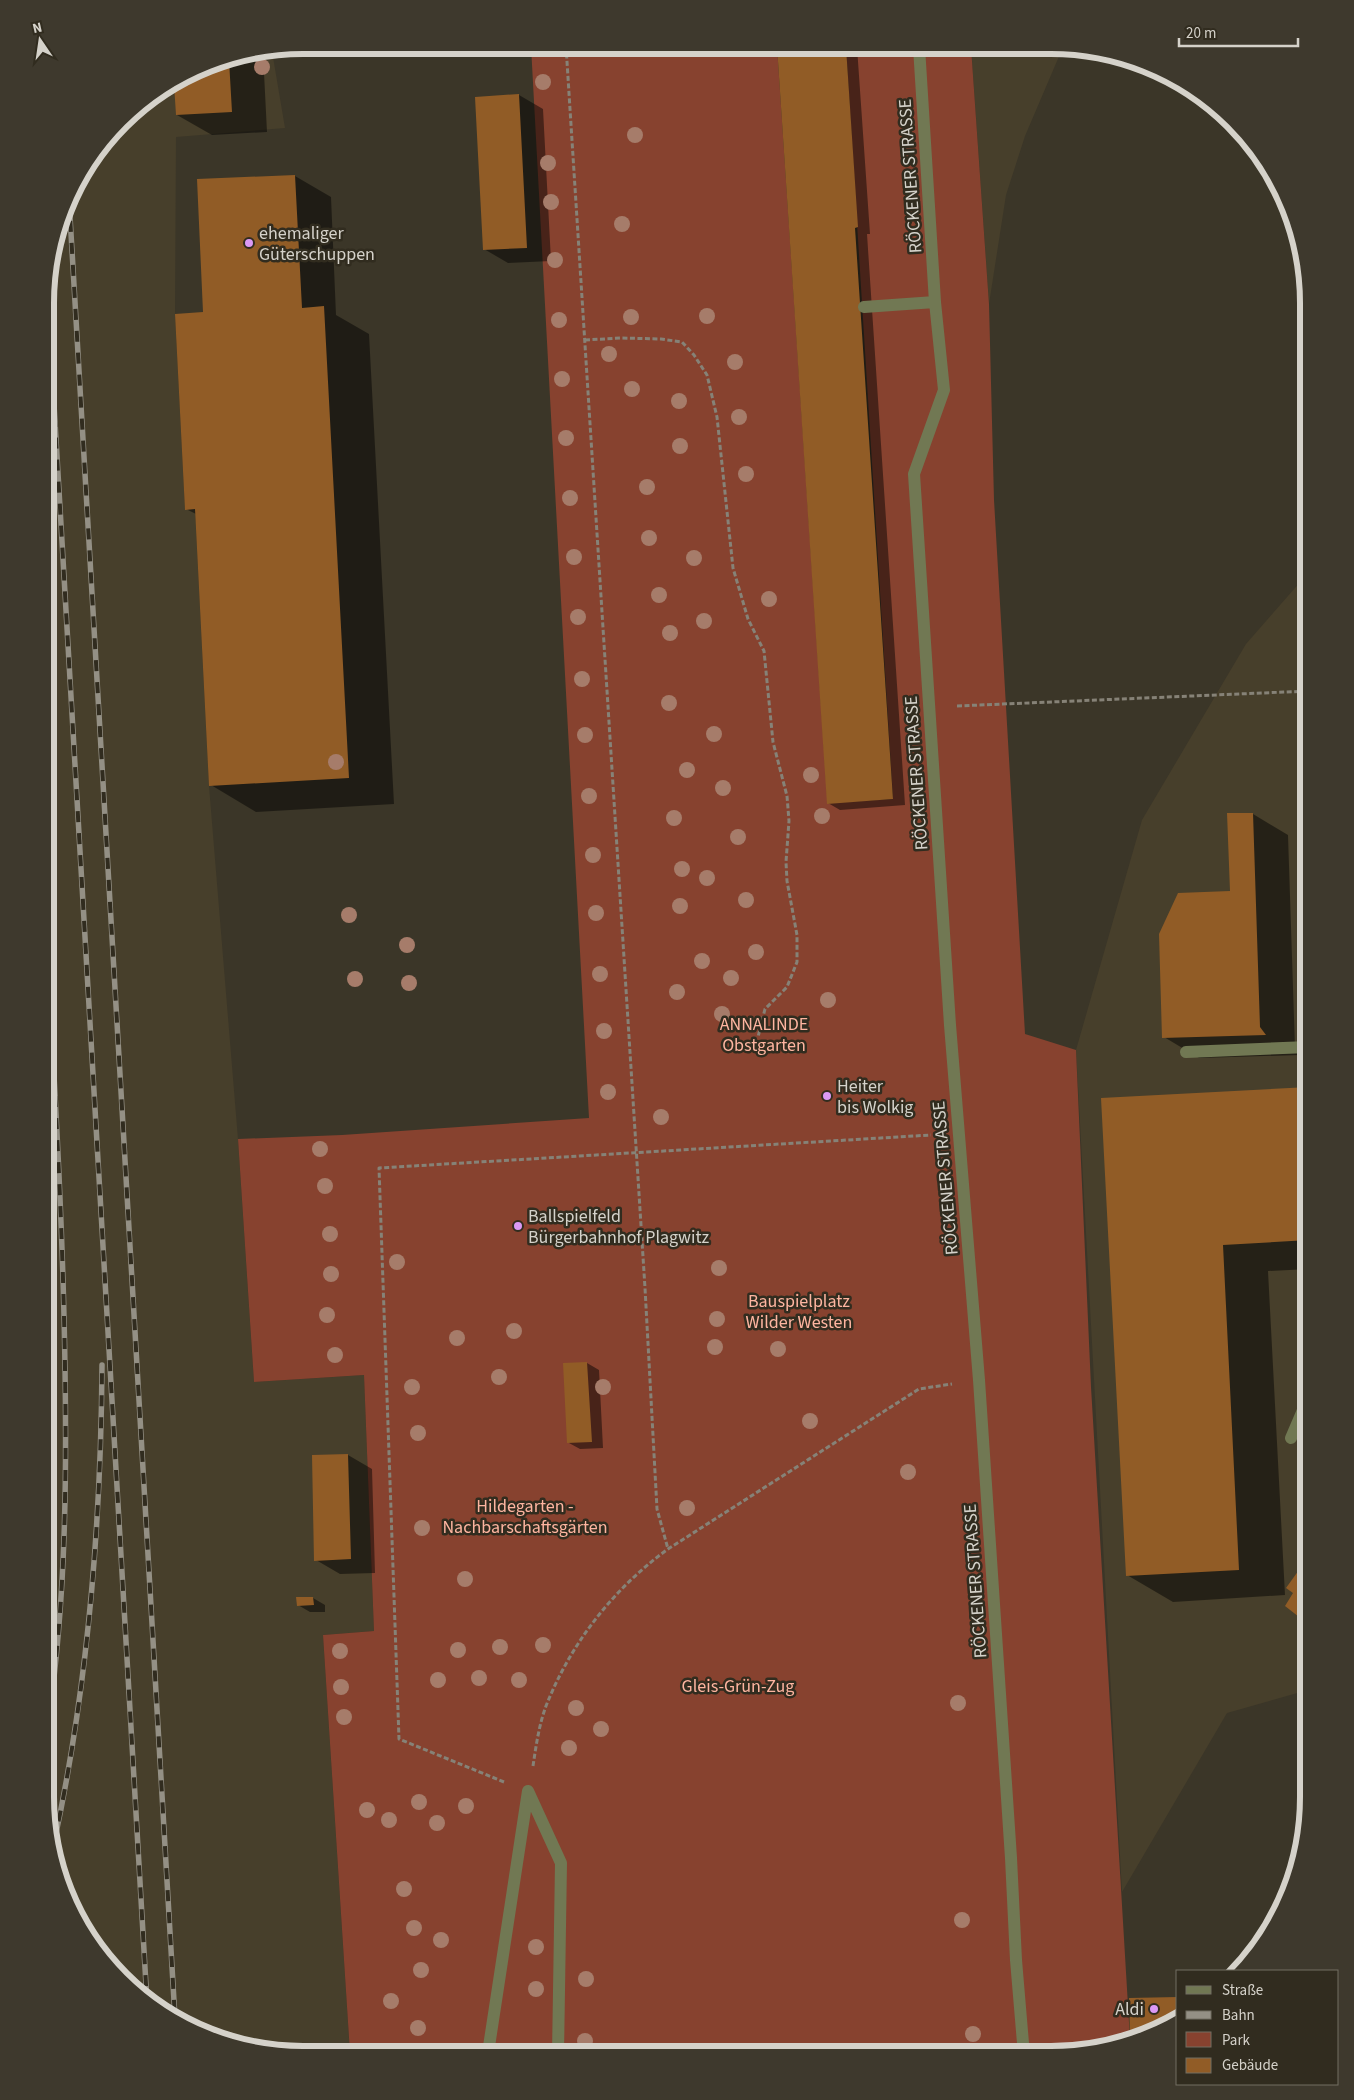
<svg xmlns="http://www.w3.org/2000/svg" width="1354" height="2100" font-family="'Source Sans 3',sans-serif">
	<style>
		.built { fill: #473f2b }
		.green { fill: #87422f }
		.shadow { fill: #0007 }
		.building { fill: #915c26 }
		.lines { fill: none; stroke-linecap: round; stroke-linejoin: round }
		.path { stroke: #868277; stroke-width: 3; stroke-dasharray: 5 2.5; stroke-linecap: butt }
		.minor { stroke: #717853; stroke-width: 12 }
		.rail-casing { stroke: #949085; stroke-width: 5.5 }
		.rail { stroke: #312c1f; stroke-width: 4; stroke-dasharray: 11; stroke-linecap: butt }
		.tree { fill: #a67c6a }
		.poi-dot { fill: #db99f5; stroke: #312c1f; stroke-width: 2 }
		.labels { text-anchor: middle; stroke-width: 5; stroke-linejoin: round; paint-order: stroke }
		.street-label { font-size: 18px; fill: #d5d2ca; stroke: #312c1f }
		.poi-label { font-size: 18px; fill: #d5d2ca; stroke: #312c1f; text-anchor: start }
		.park-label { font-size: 18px; fill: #feb5a0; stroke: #312c1f }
		.rim { fill: none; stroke: #d5d2ca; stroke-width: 6 }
	</style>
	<rect width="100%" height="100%" fill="#3b3628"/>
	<path class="built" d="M971 47H1063L1025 136 1006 195 989 304Z
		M272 51 285 128 176 137 175 314 185 509H195L209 786 238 1139 254 1382 364 1375 374 1631 323 1635 350 2053H270L205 2035 146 2002 99 1954 65 1896 45 1797 47 270 72 189 133 109 205 65Z
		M1309 572 1308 1690 1227 1713 1122 1892 1076 1050 1142 820 1246 644Z"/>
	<path class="green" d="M531 46H777L827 794 829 803 893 799 846 47H971L989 304 994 500 1025 1034 1076 1050 1091 1387 1130 2039 1051 2055 350 2053 323 1635 374 1631 364 1375 254 1382 238 1139 342 1135 589 1118Z"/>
	<path class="shadow" d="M778 46 857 47 870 234H867L905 805 840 810 828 803Z
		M263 53 267 132 212 135 177 115 175 83 205 65Z
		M519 95 543 109 551 261 508 263 484 249Z
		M295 176 331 197 336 315 369 334 394 804 256 812 211 785 196 514 186 509 209 314 199 180Z
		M1253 814 1288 835 1295 1048 1300 1055 1199 1058 1164 1037 1231 892Z
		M1309 1088V1269L1268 1271 1285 1595 1173 1602 1127 1575 1103 1099Z
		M587 1363 599 1370 603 1448 580 1449 569 1443Z
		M348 1455 372 1469 375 1573 340 1574 316 1560Z
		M313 1598 325 1605V1612H310L298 1605Z"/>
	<path class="building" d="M777 46 846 47 858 227 855 228 893 799 827 804Z
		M229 60 232 112 176 115 174 84 205 65Z
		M519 94 527 248 483 250 475 97Z
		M295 175 302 308 324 306 349 778 209 786 195 509 185 510 175 314 203 312 197 179Z
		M1227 813H1253L1260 1027 1266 1035 1162 1038 1159 934 1178 893 1230 891Z
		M1309 1087V1240L1223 1245 1239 1570 1126 1576 1101 1098Z
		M587 1362 592 1442 567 1443 563 1363Z
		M348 1454 351 1559 314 1561 312 1455Z
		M1309 1556 1308 1624 1285 1606 1293 1593 1286 1588Z
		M296 1597H313L314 1605 297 1606Z
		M1178 1997V2019L1150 2035 1130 2039 1129 1998Z"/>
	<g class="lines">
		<path class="path" d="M566 46 645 1288 657 1509 668 1549
			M585 340 621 338 661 339 682 342 694 355 707 375 717 417 733 568 748 619 764 651 773 742 787 796 789 821 786 862 787 881 797 935V962L787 987 765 1009 758 1037
			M957 706 1309 691
			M533 1766C536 1746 539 1725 546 1706 571 1643 613 1589 668 1549L919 1389 952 1384
			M504 1782 399 1739 379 1168 931 1135"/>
		<path class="minor" d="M919 47 935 302 944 390 914 474 950 1025 979 1380 1011 1858 1016 1960 1024 2055
			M864 307 935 302
			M1186 1052 1309 1047
			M1291 1438 1309 1396
			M528 1791 561 1863 558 2054
			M488 2053 528 1791"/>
		<defs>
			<path id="rail" d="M69 199 175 2018
				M47 284 147 2002
				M47 583 50 449
				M45 1744C65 1619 67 1494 65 1368 63 1221 54 1075 46 929
				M54 1843C88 1686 101 1526 102 1365"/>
		</defs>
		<use href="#rail" class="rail-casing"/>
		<use href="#rail" class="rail"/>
	</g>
	<g class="tree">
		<circle cx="262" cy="67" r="8"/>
		<circle cx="543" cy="82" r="8"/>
		<circle cx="635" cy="135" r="8"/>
		<circle cx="548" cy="163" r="8"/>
		<circle cx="551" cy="202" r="8"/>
		<circle cx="622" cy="224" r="8"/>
		<circle cx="555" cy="260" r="8"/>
		<circle cx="707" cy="316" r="8"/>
		<circle cx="631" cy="317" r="8"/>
		<circle cx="559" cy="320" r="8"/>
		<circle cx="609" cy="354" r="8"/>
		<circle cx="735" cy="362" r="8"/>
		<circle cx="562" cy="379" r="8"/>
		<circle cx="632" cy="389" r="8"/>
		<circle cx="679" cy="401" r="8"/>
		<circle cx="739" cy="417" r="8"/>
		<circle cx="566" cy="438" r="8"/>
		<circle cx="680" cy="446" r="8"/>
		<circle cx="746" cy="474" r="8"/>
		<circle cx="647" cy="487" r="8"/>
		<circle cx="570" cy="498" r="8"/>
		<circle cx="649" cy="538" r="8"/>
		<circle cx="574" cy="557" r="8"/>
		<circle cx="694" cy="558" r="8"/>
		<circle cx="659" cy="595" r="8"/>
		<circle cx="769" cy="599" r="8"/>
		<circle cx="578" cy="617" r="8"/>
		<circle cx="704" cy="621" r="8"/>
		<circle cx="670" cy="633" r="8"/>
		<circle cx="582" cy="679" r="8"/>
		<circle cx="669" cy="703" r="8"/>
		<circle cx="714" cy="734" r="8"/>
		<circle cx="585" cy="735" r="8"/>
		<circle cx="336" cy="762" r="8"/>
		<circle cx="687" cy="770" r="8"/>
		<circle cx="811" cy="775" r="8"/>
		<circle cx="723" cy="788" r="8"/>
		<circle cx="589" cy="796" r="8"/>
		<circle cx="822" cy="816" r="8"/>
		<circle cx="674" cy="818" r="8"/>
		<circle cx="738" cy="837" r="8"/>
		<circle cx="593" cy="855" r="8"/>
		<circle cx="682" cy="869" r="8"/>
		<circle cx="707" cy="878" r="8"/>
		<circle cx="746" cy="900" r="8"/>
		<circle cx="680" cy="906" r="8"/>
		<circle cx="596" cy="913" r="8"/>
		<circle cx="349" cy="915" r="8"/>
		<circle cx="407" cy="945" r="8"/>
		<circle cx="756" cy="952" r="8"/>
		<circle cx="702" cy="961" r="8"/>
		<circle cx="600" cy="974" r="8"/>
		<circle cx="731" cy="978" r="8"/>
		<circle cx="355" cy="979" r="8"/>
		<circle cx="409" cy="983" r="8"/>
		<circle cx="677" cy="992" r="8"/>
		<circle cx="828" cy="1000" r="8"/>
		<circle cx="722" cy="1014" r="8"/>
		<circle cx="604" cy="1031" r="8"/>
		<circle cx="608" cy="1092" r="8"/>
		<circle cx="661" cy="1117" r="8"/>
		<circle cx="320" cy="1149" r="8"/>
		<circle cx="325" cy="1186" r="8"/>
		<circle cx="330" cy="1234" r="8"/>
		<circle cx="397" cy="1262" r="8"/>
		<circle cx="719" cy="1268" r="8"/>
		<circle cx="331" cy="1274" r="8"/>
		<circle cx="327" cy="1315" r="8"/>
		<circle cx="717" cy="1319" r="8"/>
		<circle cx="514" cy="1331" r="8"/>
		<circle cx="457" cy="1338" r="8"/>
		<circle cx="715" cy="1347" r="8"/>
		<circle cx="778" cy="1349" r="8"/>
		<circle cx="335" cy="1355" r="8"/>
		<circle cx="499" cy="1377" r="8"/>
		<circle cx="412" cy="1387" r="8"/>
		<circle cx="603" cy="1387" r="8"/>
		<circle cx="810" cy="1421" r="8"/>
		<circle cx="418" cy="1433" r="8"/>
		<circle cx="908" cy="1472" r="8"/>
		<circle cx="687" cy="1508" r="8"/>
		<circle cx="422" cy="1528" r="8"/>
		<circle cx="465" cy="1579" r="8"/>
		<circle cx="543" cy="1645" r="8"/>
		<circle cx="500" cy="1647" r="8"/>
		<circle cx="458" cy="1650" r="8"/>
		<circle cx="340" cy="1651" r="8"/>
		<circle cx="479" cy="1678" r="8"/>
		<circle cx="438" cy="1680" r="8"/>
		<circle cx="519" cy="1680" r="8"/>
		<circle cx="341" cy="1687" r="8"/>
		<circle cx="958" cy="1703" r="8"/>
		<circle cx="576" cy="1708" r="8"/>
		<circle cx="344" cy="1717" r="8"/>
		<circle cx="601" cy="1729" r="8"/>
		<circle cx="569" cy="1748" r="8"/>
		<circle cx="419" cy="1802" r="8"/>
		<circle cx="466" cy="1806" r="8"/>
		<circle cx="367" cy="1810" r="8"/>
		<circle cx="389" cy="1820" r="8"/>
		<circle cx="437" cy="1823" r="8"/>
		<circle cx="404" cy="1889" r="8"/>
		<circle cx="962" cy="1920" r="8"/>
		<circle cx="414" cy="1928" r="8"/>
		<circle cx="441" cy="1940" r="8"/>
		<circle cx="536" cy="1947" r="8"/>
		<circle cx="421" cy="1970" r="8"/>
		<circle cx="586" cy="1979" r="8"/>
		<circle cx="536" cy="1989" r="8"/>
		<circle cx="391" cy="2001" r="8"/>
		<circle cx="418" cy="2028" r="8"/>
		<circle cx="973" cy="2034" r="8"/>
		<circle cx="585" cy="2041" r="8"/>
	</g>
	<g class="poi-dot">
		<circle cx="249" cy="243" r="5"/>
		<circle cx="827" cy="1096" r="5"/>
		<circle cx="518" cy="1226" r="5"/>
		<circle cx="1154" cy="2009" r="5"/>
	</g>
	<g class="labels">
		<g class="street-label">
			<text transform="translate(910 176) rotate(-94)" y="6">RÖCKENER STRASSE</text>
			<text transform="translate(916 773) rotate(-94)" y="6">RÖCKENER STRASSE</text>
			<text transform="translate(945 1178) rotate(-95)" y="6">RÖCKENER STRASSE</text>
			<text transform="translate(975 1581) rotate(-94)" y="6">RÖCKENER STRASSE</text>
		</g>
		<g class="poi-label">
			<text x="259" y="239">ehemaliger<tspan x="259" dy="21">Güterschuppen</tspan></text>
			<text x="837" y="1092">Heiter<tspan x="837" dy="21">bis Wolkig</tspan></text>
			<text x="528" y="1222">Ballspielfeld<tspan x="528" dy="21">Bürgerbahnhof Plagwitz</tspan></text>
			<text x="1144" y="2015" text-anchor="end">Aldi</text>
		</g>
		<g class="park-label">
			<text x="764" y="1030">ANNALINDE<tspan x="764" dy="21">Obstgarten</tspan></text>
			<text x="799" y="1307">Bauspielplatz<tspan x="799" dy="21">Wilder Westen</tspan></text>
			<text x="525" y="1512">Hildegarten -<tspan x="525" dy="21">Nachbarschaftsgärten</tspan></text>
			<text x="738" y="1692">Gleis-Grün-Zug</text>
		</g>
	</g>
	<path d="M0 0H1354V2100H0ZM303 54H1051A249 249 0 0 1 1300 303V1797A249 249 0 0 1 1051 2046H303A249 249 0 0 1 54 1797V303A249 249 0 0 1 303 54Z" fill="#3e392d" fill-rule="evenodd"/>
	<path class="rim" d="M303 54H1051A249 249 0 0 1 1300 303V1797A249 249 0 0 1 1051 2046H303A249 249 0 0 1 54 1797V303A249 249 0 0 1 303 54Z"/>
	<rect x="1176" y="1970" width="162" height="115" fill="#312c1f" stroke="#736e63"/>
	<rect x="1186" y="1986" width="25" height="8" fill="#717853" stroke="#736e63"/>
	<text x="1222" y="1995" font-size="15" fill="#d5d2ca">Straße</text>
	<rect x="1186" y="2011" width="25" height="8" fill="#949085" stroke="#736e63"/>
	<text x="1222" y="2020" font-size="15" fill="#d5d2ca">Bahn</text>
	<rect x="1186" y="2032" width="25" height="15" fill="#87422f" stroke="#736e63"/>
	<text x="1222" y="2045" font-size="15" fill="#d5d2ca">Park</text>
	<rect x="1186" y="2058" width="25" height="15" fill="#915c26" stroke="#736e63"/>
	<text x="1222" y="2070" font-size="15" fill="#d5d2ca">Gebäude</text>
	<g transform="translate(40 40) rotate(347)" stroke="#312c1f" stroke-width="4" paint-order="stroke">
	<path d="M0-4L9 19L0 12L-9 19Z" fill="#d5d2ca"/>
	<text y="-8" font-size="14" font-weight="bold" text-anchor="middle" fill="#d5d2ca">N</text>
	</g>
	<path d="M1179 38v8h119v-8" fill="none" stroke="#d5d2ca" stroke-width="2.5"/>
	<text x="1186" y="38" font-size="15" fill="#d5d2ca" stroke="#312c1f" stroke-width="4" paint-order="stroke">20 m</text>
</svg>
